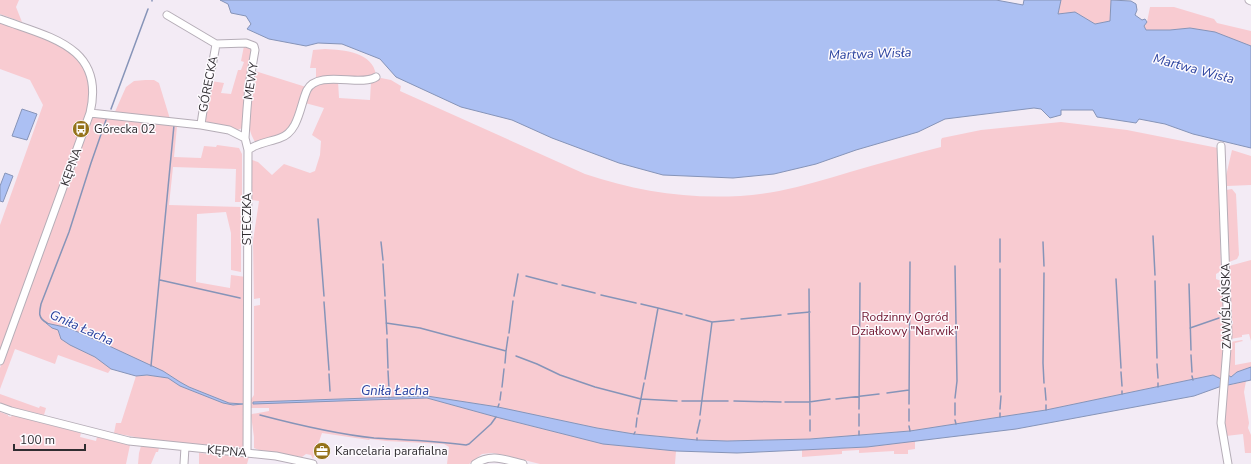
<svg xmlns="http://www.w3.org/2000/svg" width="1251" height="464" font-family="'Nunito Sans',sans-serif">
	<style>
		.green { fill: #f8cbd1 }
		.water { fill: #acc0f3; stroke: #8694b8 }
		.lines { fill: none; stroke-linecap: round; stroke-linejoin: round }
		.stream { stroke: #8694b8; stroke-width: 1.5 }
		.minor-casing { stroke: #b5adb7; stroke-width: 9 }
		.minor { stroke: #fff; stroke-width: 7 }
		.labels { text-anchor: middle; stroke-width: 3; stroke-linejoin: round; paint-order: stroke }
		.street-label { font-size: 12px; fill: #2f2c30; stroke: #fdfafe }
		.poi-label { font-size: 12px; fill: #2f2c30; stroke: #fdfafe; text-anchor: start }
		.park-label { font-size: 12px; fill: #6e132d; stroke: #fdfafe }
		.water-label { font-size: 13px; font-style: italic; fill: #28409e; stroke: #fdfafe }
	</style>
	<rect width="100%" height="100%" fill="#f3ebf5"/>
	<path class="green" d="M0 0H19L16 7 22 22 0 14Z
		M1061 0H1111L1110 21 1095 24 1075 12 1058 14Z
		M1150 7H1174L1214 19 1217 23 1251 31V46L1190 28 1171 30H1146L1144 27 1147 22Z
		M0 22 49 40 76 56 86 71 90 87 87 115H85L0 354V225L43 105 30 80 0 69Z
		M244 46H251L253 50 242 128 238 130 229 126 207 124 205 120 211 81 224 83 221 93 231 94 238 70H241L244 62 241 61Z
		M325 49C344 50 373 52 376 75L371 78 316 80V68H310L313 50Z
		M255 71 306 87 289 128 283 134 255 142C242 120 250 95 255 71Z
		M381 78 391 80 401 86 400 91 585 174C647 195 714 203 779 191 803 186 827 179 850 172 880 163 910 155 941 147V140L942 138 981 130 1061 122 1127 130 1218 148 1221 271 1216 274V279L1221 281 1223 285 1226 334 1221 379 1213 375 1046 410 1000 417 910 431 810 439 727 441 697 440 634 434 597 428 498 407 427 396 253 402 427 398 496 417 603 444 676 451 675 464H540L504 455 492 453 482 454 469 464H447L449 447 444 444 386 441 370 439 369 440 322 433 313 459 311 455 306 454 302 457 259 450 254 448V437L251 415 252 414 269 411V408H251L250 401 254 395V306L260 305V298L254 299 253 241 259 201 252 200 250 198 249 159 258 162 272 175 284 164 310 173 315 171 320 155 321 141 312 135 324 108 305 103C313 84 319 83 338 81L339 98 370 100 371 82Z
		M145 80H154L159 83 170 119 114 114 126 87 134 81Z
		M93 117H104L177 126 174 157 201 158 204 146 216 147 217 145 239 148 242 154V202H235L236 169 173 167 169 205 241 207V272L231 270V233L226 212 197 214 196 282 230 288 231 275 246 277 244 448 151 440 114 433 116 423H121L136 376 147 375 169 378 180 386 228 404 243 405 242 403H229L189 387 180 382 163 371 69 328 60 326 58 330C61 345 84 350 95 357 101 360 106 365 111 369L108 373 58 355 55 364 15 349 0 389V368L80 149H81Z
		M1232 150 1251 156V185L1227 186 1226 176Z
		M1232 189 1236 194 1239 255 1237 259 1229 262 1228 261 1226 190Z
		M1251 260V341L1249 334 1242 335V337L1230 339 1231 325 1233 324V321L1230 320 1229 266Z
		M1242 340 1243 341 1235 343V365L1251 362V367L1237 372 1231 377 1227 375 1230 342Z
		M1246 381 1244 392 1249 423 1248 428 1251 435V453H1245L1243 434 1226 436 1223 425 1226 386Z
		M0 394 39 408 40 406 46 408 44 415 3 405 0 403Z
		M0 412 8 415V416L11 417 12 415 81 433 80 437 96 441 97 437 130 445 126 464H0Z
		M915 441V449L908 450V454H894V451L859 453V450L842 451V454L802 457V450L867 447Z
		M141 446 159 448 158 452H156L151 464H138L139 453Z
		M199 453 249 457 247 464H199Z"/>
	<path class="water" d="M220 0H996L1023 5 1024 0H1061L1058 14 1075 12 1095 24 1110 21 1111 0 1131 1 1136 4 1137 10 1135 15 1142 20 1145 19 1147 22 1144 26 1146 30H1170L1190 28 1215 32 1251 46V148L1193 134 1165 124 1139 119 1136 123 1097 117 1093 110H1061V115L1050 118 1041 109 1034 108 945 119 918 132 856 150 816 164 774 174 733 178 663 175 619 163 552 138 512 120 461 107 396 77 380 59 342 44 318 43 306 46 269 39 247 29 251 24 246 16 231 13 228 4Z
		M22 109 37 114 27 140 12 136Z
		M5 173 13 176 3 202 0 201V186Z
		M46 323 69 328 107 345 163 371 180 382 189 387 229 403 243 404 233 405 223 403 180 386 168 378 147 375 136 376 111 369 95 357 70 345 61 339 58 330 52 328Z
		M1251 367V380L1219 387 1194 396 1016 429 867 447 737 453 676 451 603 444 496 417 427 398 253 404V402L427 396 498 407 597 428 634 434 697 440 727 441 810 439 910 431 1000 417 1046 410 1213 375 1221 379 1228 375 1231 377 1237 372Z"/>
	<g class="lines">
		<path class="stream" d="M152 1V0
			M111 109 148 9
			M318 219 324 296
			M1153 236 1155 275
			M381 242 383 260
			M1043 242 1044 266
			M1000 262V239
			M383 264 385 296
			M955 266 957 381 955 398
			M1000 269V392
			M1044 273 1043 363 1044 383
			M526 276 557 284
			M1116 279 1121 368
			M160 280 240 298
			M1155 281 1157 358
			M1189 284 1191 350
			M562 285 595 293
			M809 289 810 415
			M601 295 636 303
			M514 296 518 274
			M385 300 387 334
			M324 302 329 370
			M641 304 658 308
			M788 314 810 312
			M686 315 712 322
			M741 319 781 315
			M47 323C38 318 39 313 41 304L69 232 91 163 106 120
			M386 323 420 328 506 351 505 363
			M1190 328 1219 318
			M509 333 513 301
			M387 339 388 368
			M506 351 508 337
			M1191 355 1192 372
			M516 356 537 364 560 375 595 387 641 399 677 401
			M1157 364 1158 378
			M151 366 174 125
			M388 371 389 389
			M1121 372 1122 386
			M329 374 330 391
			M1192 376 1193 380
			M645 379 658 308 682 314
			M1158 383V387
			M502 387 504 369
			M1045 388 1046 400
			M1122 391V394
			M887 393 909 390
			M389 398V393
			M836 399 879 394
			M500 400 501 392
			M682 401H728
			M734 401 781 402
			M785 402H809L830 399
			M955 403V415
			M909 404 910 262
			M1046 405V410
			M498 407 499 404
			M859 409 860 283
			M1000 409 1001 396
			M1000 413V417
			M638 414 644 383
			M260 415C298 425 336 434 374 438 405 440 435 441 466 445L469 444 491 424 496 417
			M700 415 712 322 734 320
			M810 420V431
			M955 420 956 424
			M909 421V409
			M859 426V414
			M909 426 910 431
			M636 427 637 418
			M859 431V435
			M697 433 700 420
			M634 434 635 432
			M697 440V438"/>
		<defs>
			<path id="minor" d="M1249 0 1251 1
				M167 15 216 44 246 43 254 46 255 50 249 85 247 109 245 138 248 150 247 453
				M0 19C48 37 106 46 90 113L0 361
				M90 113 201 125 229 130 245 138
				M201 125C204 98 212 71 216 44
				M1221 146 1228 335 1221 423 1228 464
				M248 150C257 143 269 142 280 138 299 132 300 105 307 90 318 69 361 87 376 77
				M0 407 11 411 129 441 276 456 313 464
				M184 464 185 447
				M475 464C491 453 506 460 523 464"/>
		</defs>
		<use href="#minor" class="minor-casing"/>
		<use href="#minor" class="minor"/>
	</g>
	<defs>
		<symbol id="bus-disc" viewBox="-11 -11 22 22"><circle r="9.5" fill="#94721a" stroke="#fdfafe"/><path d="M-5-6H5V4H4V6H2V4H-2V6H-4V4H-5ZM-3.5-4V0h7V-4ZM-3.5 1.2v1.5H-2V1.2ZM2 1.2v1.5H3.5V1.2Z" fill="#fff"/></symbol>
		<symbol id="office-disc" viewBox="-11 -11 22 22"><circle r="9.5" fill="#94721a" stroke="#fdfafe"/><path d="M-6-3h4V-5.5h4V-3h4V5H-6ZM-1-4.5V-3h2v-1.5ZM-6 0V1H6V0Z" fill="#fff"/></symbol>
	</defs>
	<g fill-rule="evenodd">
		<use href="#bus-disc" x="71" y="119" width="20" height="20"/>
		<use href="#office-disc" x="312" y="441" width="20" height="20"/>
	</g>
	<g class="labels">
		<g class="street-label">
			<text transform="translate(251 81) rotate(-81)" y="4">MEWY</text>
			<text transform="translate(208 84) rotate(-79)" y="4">GÓRECKA</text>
			<text transform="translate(71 167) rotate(-70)" y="4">KĘPNA</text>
			<text transform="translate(247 219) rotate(-90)" y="4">STECZKA</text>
			<text transform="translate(1226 306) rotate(-91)" y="4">ZAWIŚLAŃSKA</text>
			<text transform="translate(227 451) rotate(5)" y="4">KĘPNA</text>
		</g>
		<g class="poi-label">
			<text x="94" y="133">Górecka 02</text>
			<text x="335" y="455">Kancelaria parafialna</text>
		</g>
		<g class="park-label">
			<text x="905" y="321">Rodzinny Ogród<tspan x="905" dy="14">Działkowy "Narwik"</tspan></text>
		</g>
		<g class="water-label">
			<text transform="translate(870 53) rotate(-2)" y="5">Martwa Wisła</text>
			<text transform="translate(1194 68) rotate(15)" y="5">Martwa Wisła</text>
			<text transform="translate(82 327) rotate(24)" y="5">Gniła Łacha</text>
			<text x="395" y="395">Gniła Łacha</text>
		</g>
	</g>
	<path d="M14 444v6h71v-6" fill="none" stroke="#2f2c30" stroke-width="2"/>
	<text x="20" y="444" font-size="12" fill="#2f2c30" stroke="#fdfafe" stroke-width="3" paint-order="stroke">100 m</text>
</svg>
